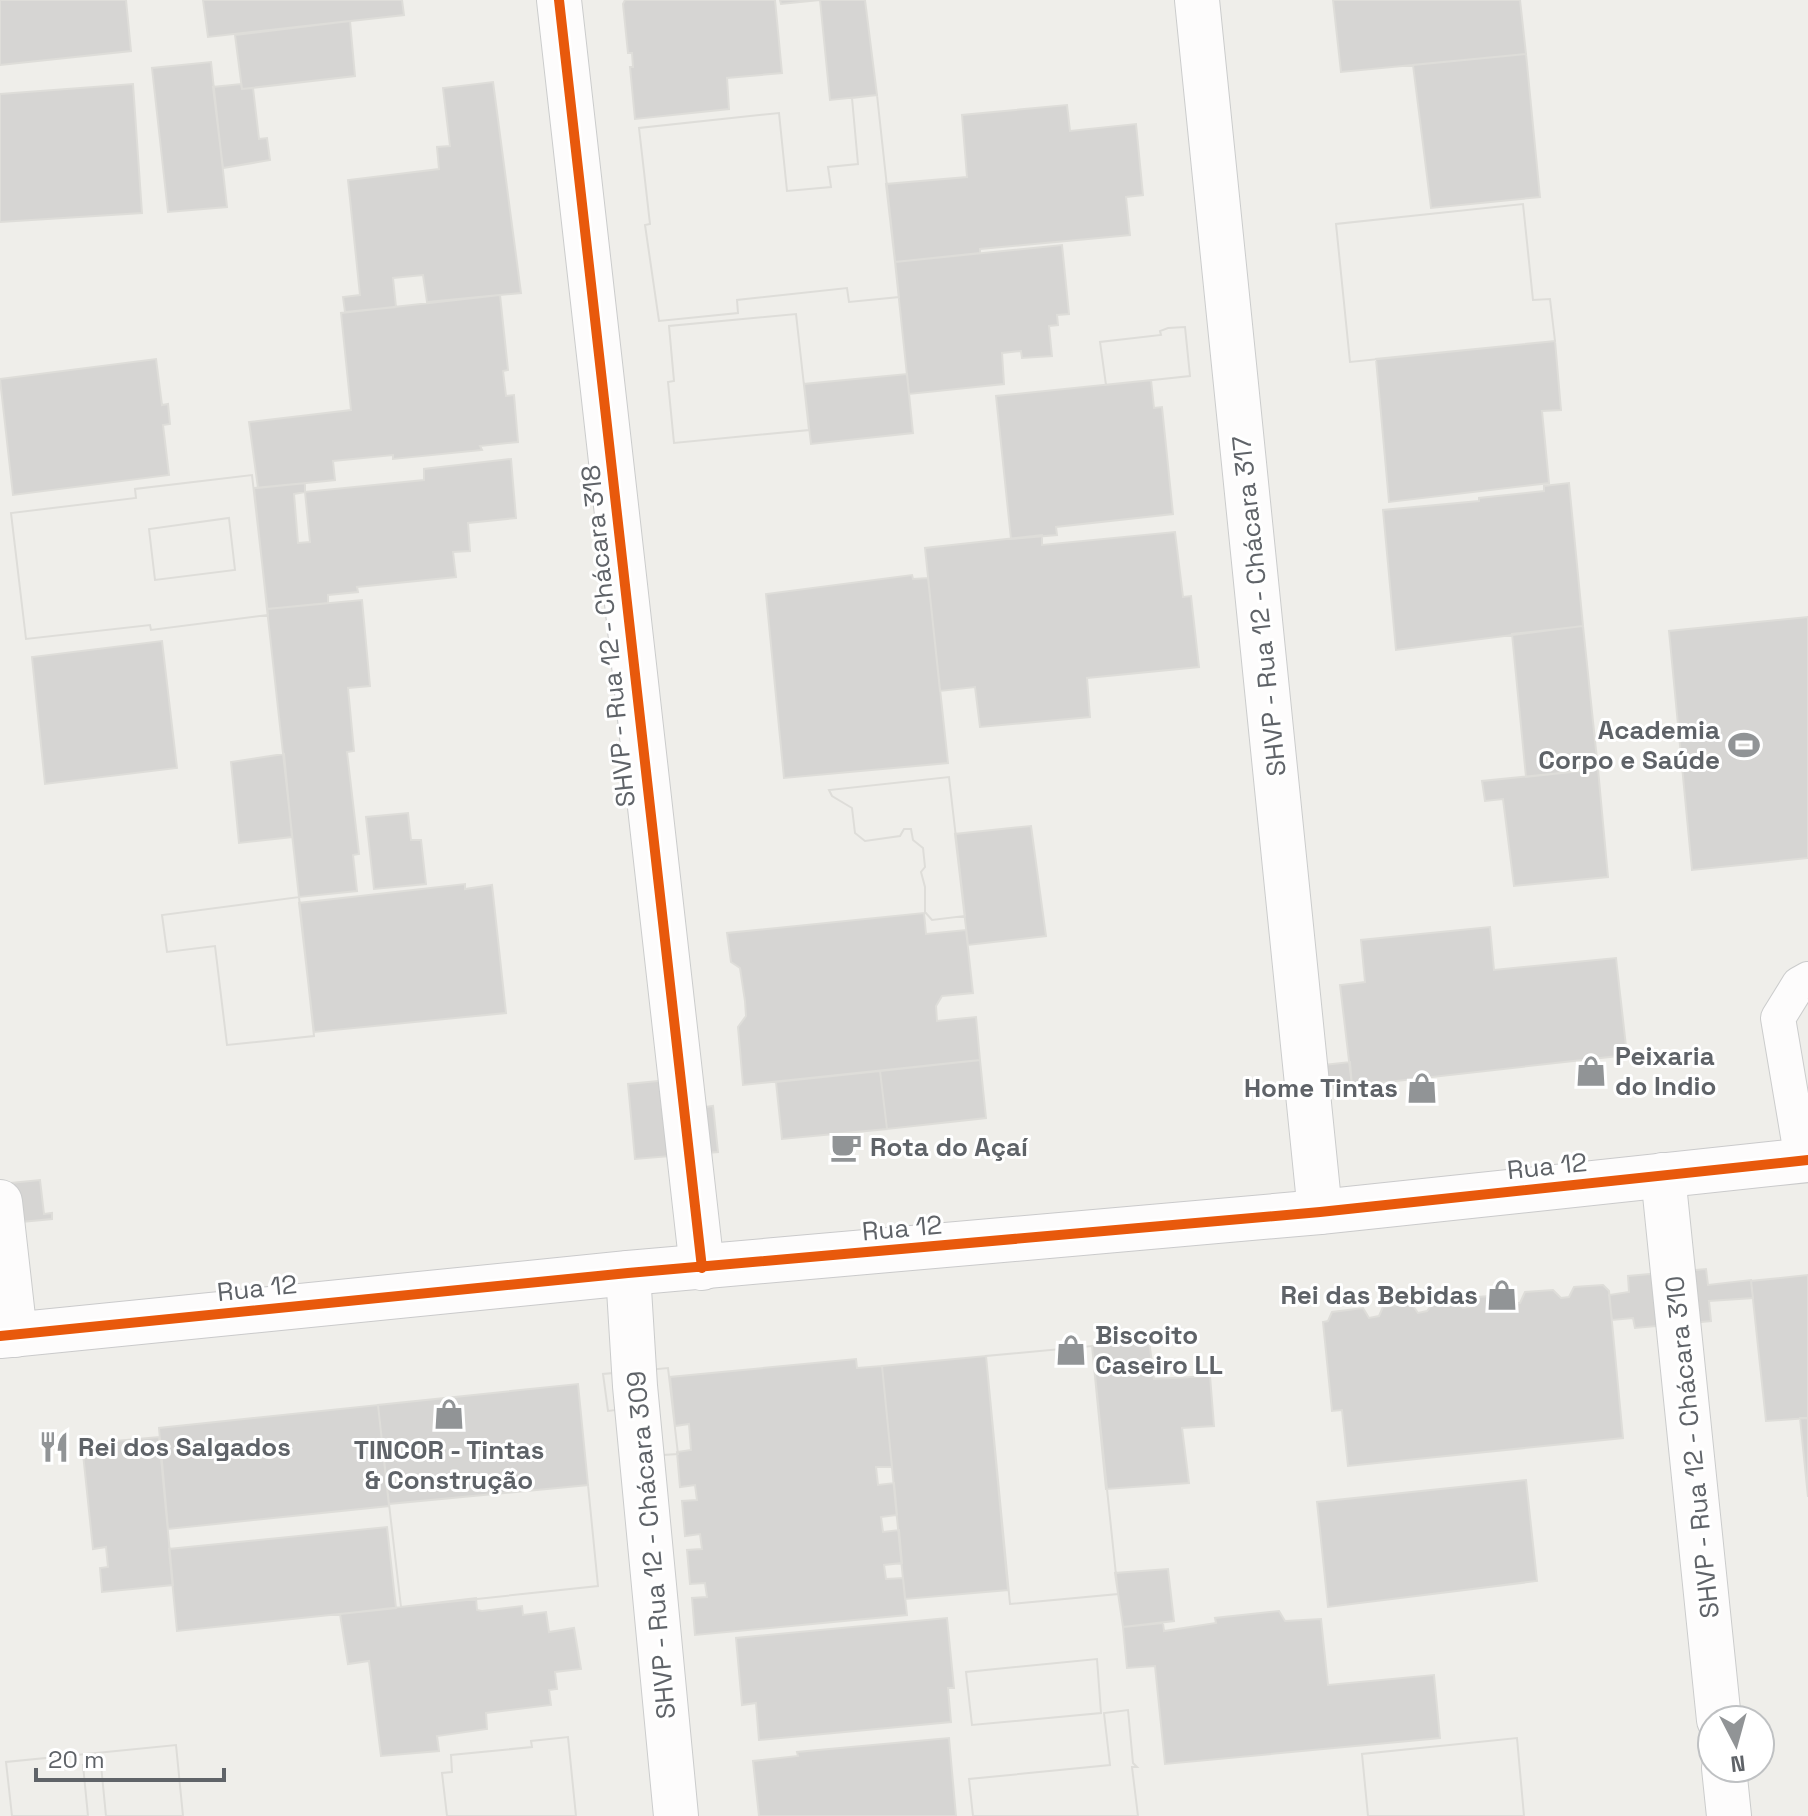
<svg xmlns="http://www.w3.org/2000/svg" width="1808" height="1816" font-family="'Space Grotesk',sans-serif">
	<style>
		.building { fill: #d6d5d3; stroke: #deddd9; stroke-width: 2; fill-rule: evenodd }
		.lines { fill: none; stroke-linecap: round; stroke-linejoin: round }
		.lane-casing { stroke: #cbcccc; stroke-width: 36 }
		.street-casing { stroke: #cbcccc; stroke-width: 46 }
		.secondary-casing { stroke: #cacacb; stroke-width: 46 }
		.lane { stroke: #fdfcfc; stroke-width: 34 }
		.street { stroke: #fdfcfc; stroke-width: 44 }
		.secondary { stroke: #fdfcfc; stroke-width: 44 }
		.cycleway-casing { stroke: #fff; stroke-width: 15 }
		.cycleway { stroke: #e8590c; stroke-width: 10 }
		.labels { text-anchor: middle; stroke-width: 6; stroke-linejoin: round; paint-order: stroke }
		.street-label { font-size: 26px; fill: #5f6368; stroke: #fff }
		.poi-label { font-size: 26px; font-weight: bold; fill: #5f6368; stroke: #fff; text-anchor: start }
	</style>
	<rect width="100%" height="100%" fill="#efeeea"/>
	<path class="building" d="M0 0H126L131 51 0 65Z
		M203 0H402L404 15 208 37Z
		M625 0H775L782 73 727 78 729 109 635 119 630 67H633L632 53H628L623 4Z
		M780 0H865L877 95 830 100 820 0 781 4Z
		M1333 0H1520L1526 54 1341 72Z
		M350 21 355 76 242 89 235 35Z
		M1526 54 1540 197 1431 208 1413 65Z
		M211 62 227 207 168 212 152 68Z
		M493 82 521 293 427 302 423 275 393 278 396 307 345 312 343 297 360 295 348 180 439 169 437 147 450 146 443 88Z
		M133 84 142 213 0 222V94Z
		M241 84 242 89 253 88 259 139 267 138 270 160 223 168 213 87Z
		M877 95 899 297 849 302 847 288 737 300 738 313 659 321 645 225 650 224 639 128 779 113 787 191 831 187 828 167 858 164 852 98Z
		M877 95 899 297 849 302 847 288 737 300 738 313 659 321 645 225 650 224 639 128 779 113 787 191 831 187 828 167 858 164 852 98Z
		M1067 105 1070 131 1136 124 1143 195 1126 197 1130 235 980 249V253L895 262 886 184 967 177 962 115Z
		M1523 204 1533 300 1550 299 1555 341 1350 362 1336 224Z
		M1523 204 1533 300 1550 299 1555 341 1350 362 1336 224Z
		M1062 245 1069 314 1057 315 1058 325 1049 326 1052 356 1022 358 1021 351 1002 353 1004 384 909 394 895 262Z
		M500 295 508 370 503 371 506 396 514 395 518 442 480 446 482 450 393 459V455L333 461 335 480 258 488 249 422 351 410 341 313Z
		M796 314 809 430 674 443 668 382 674 381 669 326Z
		M796 314 809 430 674 443 668 382 674 381 669 326Z
		M1185 327 1190 376 1106 385 1100 342 1161 335 1160 331 1168 328Z
		M1185 327 1190 376 1106 385 1100 342 1161 335 1160 331 1168 328Z
		M1555 341 1561 410 1542 411 1549 483 1389 502 1376 359Z
		M156 359 162 405 168 404 170 424 163 425 169 475 13 495 0 379Z
		M907 374 913 433 811 444 804 384Z
		M1151 380 1154 408 1162 407 1173 514 1056 527 1057 535 1011 539 996 396Z
		M511 459 516 518 468 523 470 551 453 552 456 577 357 587 358 592 328 595V603L267 609 254 488 305 483V492L424 480V469ZM305 492 310 542 298 543 294 494Z
		M252 475 268 615 151 630 150 625 26 639 11 513 136 498 135 489ZM229 518 235 570 155 580 149 529Z
		M252 475 268 615 151 630 150 625 26 639 11 513 136 498 135 489ZM229 518 235 570 155 580 149 529Z
		M1569 483 1583 626 1396 650 1383 510 1479 501V498L1544 491V486Z
		M1175 532 1183 597 1191 596 1199 667 1087 678 1090 717 980 727 975 687 940 691 925 548 1042 535V545Z
		M912 575 913 579 928 578 948 763 784 778 766 594Z
		M362 600 370 686 348 688 354 751 347 752 359 854 353 855 357 891 299 897 267 609Z
		M1808 617V858L1692 870 1669 631Z
		M1583 626 1598 769 1526 777 1512 634Z
		M162 641 177 768 45 784 32 657Z
		M284 754 292 837 239 843 231 762Z
		M1598 769 1608 877 1514 886 1503 799 1485 801 1482 781Z
		M949 777 965 916 932 920 925 912V887L921 872 925 867 923 848 913 840 911 829H904L900 836 865 841 855 833 852 808 832 796 829 790Z
		M949 777 965 916 932 920 925 912V887L921 872 925 867 923 848 913 840 911 829H904L900 836 865 841 855 833 852 808 832 796 829 790Z
		M408 813 411 840H421L426 884 374 889 366 817Z
		M1031 826 1046 936 968 945 955 834Z
		M465 884V889L492 885 506 1013 314 1032 299 903Z
		M299 897 314 1036 227 1045 215 946 167 952 162 915Z
		M299 897 314 1036 227 1045 215 946 167 952 162 915Z
		M924 913 926 934 966 930 973 993 942 996 936 1006 937 1021 976 1017 980 1060 743 1085 738 1027 746 1016 745 1001 740 968 731 962 727 933Z
		M1490 927 1494 970 1616 958 1627 1055 1352 1086 1340 985 1365 982 1361 940Z
		M980 1060 986 1118 887 1129 880 1071Z
		M1350 1062 1352 1086 1309 1091 1306 1067Z
		M880 1071 887 1129 782 1139 776 1082Z
		M668 1080 670 1112 713 1106 718 1152 635 1159 628 1084Z
		M40 1180 44 1214 52 1213V1219L0 1224V1184Z
		M1706 1269 1708 1285 1751 1280 1753 1298 1709 1301 1711 1321 1635 1328 1633 1318 1612 1320 1609 1295 1629 1292 1628 1276Z
		M1808 1275V1418L1766 1421 1751 1281Z
		M1603 1285 1609 1291 1623 1438 1348 1466 1342 1410 1332 1411 1323 1322 1328 1321 1332 1312 1363 1308 1369 1318 1379 1316 1383 1307 1411 1303 1418 1313 1427 1311 1434 1302 1456 1300 1463 1308 1472 1306 1477 1297 1504 1295 1511 1303H1520L1525 1292 1553 1290 1561 1298 1569 1297 1574 1287Z
		M1149 1340 1154 1379 1210 1376 1214 1426 1182 1428 1189 1483 1106 1489 1092 1346Z
		M1092 1346 1118 1594 1010 1604 986 1356Z
		M1092 1346 1118 1594 1010 1604 986 1356Z
		M986 1356 1008 1590 905 1599 882 1366Z
		M856 1359 857 1368 882 1366 892 1467H876L878 1485 894 1483 897 1515 881 1517 883 1532 899 1530 902 1563 884 1565 886 1579 903 1578 907 1615 695 1635 692 1598 707 1597 705 1583 690 1584 687 1550 702 1549 700 1534 685 1536 682 1501 697 1500 695 1485 680 1487 677 1452 691 1450 689 1424 675 1426 670 1377Z
		M668 1368 678 1454 647 1456 641 1407 608 1411 603 1374Z
		M668 1368 678 1454 647 1456 641 1407 608 1411 603 1374Z
		M578 1384 588 1485 389 1504 378 1405Z
		M378 1405 389 1506 168 1529 159 1428Z
		M1800 1418H1808V1497Z
		M159 1437 173 1585 102 1592 100 1568 108 1567 106 1547 93 1549 82 1444Z
		M1526 1480 1537 1581 1328 1607 1317 1502Z
		M588 1485 598 1586 401 1607 389 1504Z
		M588 1485 598 1586 401 1607 389 1504Z
		M387 1527 396 1608 177 1631 169 1549Z
		M1168 1569 1174 1621 1123 1627 1115 1573Z
		M476 1598 477 1610 482 1611 522 1606 523 1615 546 1612 549 1632 574 1628 581 1669 555 1672 557 1689 549 1690 551 1705 486 1713 487 1729 437 1736 439 1751 381 1756 369 1661 348 1664 340 1614Z
		M1279 1611 1285 1621 1321 1619 1328 1685 1434 1675 1440 1738 1165 1764 1155 1666 1127 1668 1123 1627 1163 1623 1164 1631 1216 1623 1215 1618Z
		M947 1618 954 1688H948L951 1722 759 1740 756 1703 742 1705 736 1638Z
		M1097 1659 1101 1713 972 1725 966 1672Z
		M1097 1659 1101 1713 972 1725 966 1672Z
		M1128 1710 1133 1763 1137 1767H1132L1138 1816H973L969 1779 1110 1765 1104 1713Z
		M1128 1710 1133 1763 1137 1767H1132L1138 1816H973L969 1779 1110 1765 1104 1713Z
		M568 1737 576 1816H447L442 1773 452 1772 451 1755 532 1747 531 1741Z
		M568 1737 576 1816H447L442 1773 452 1772 451 1755 532 1747 531 1741Z
		M949 1738 956 1816H759L753 1761 798 1756 797 1752Z
		M1517 1738 1524 1816H1368L1362 1754Z
		M1517 1738 1524 1816H1368L1362 1754Z
		M176 1745 183 1816H106L101 1765H83L88 1816H12L6 1762Z
		M176 1745 183 1816H106L101 1765H83L88 1816H12L6 1762Z"/>
	<g class="lines">
		<defs>
			<path id="lane" d="M1802 1160 1778 1018 1799 984 1808 979"/>
			<path id="street" d="M559 0 702 1268
				M1197 0 1320 1212
				M1663 1175 1719 1720
				M0 1202 15 1335
				M628 1273 635 1386 676 1816
				M1724 1768 1729 1816"/>
			<path id="secondary" d="M0 1336 628 1273 1320 1212 1808 1160"/>
		</defs>
		<use href="#lane" class="lane-casing"/>
		<use href="#street" class="street-casing"/>
		<use href="#secondary" class="secondary-casing"/>
		<use href="#lane" class="lane"/>
		<use href="#street" class="street"/>
		<use href="#secondary" class="secondary"/>
		<defs>
			<path id="cycleway" d="M559 0 702 1268
				M0 1336 628 1273 1320 1212 1808 1160"/>
		</defs>
		<use href="#cycleway" class="cycleway-casing"/>
		<use href="#cycleway" class="cycleway"/>
	</g>
	<defs>
		<symbol id="stadium-bare" viewBox="-9 -9 18 18"><path d="M0-5a6.5 5 0 1 0 0 10a6.5 5 0 1 0 0-10ZM-3.5-1.8h7v3.6h-7Z" fill="#919496" stroke="#fff" stroke-width="2.5" paint-order="stroke"/></symbol>
		<symbol id="shop-bare" viewBox="-9 -9 18 18"><path d="M-5-2.5h2.3a2.7 3.5 0 0 1 5.4 0H5L5.5 6h-11ZM-1.5-2.5h3a1.5 2.3 0 0 0-3 0Z" fill="#919496" stroke="#fff" stroke-width="2.5" paint-order="stroke"/></symbol>
		<symbol id="cafe-bare" viewBox="-9 -9 18 18"><path d="M-5.5-4.5H6V0H3Q3 3.5 0 3.5H-2.5Q-5.5 3.5-5.5 0ZM3-3.2v2h1.7v-2ZM-6 4.5H4V6H-6Z" fill="#919496" stroke="#fff" stroke-width="2.5" paint-order="stroke"/></symbol>
		<symbol id="restaurant-bare" viewBox="-9 -9 18 18"><path d="M-5-6h1v4h1v-4h1v4h1v-4h1v5L-1.5 .5V6h-2V.5L-5-1ZM5-6V6H3V1.5H1.5Q1.5-4 5-6Z" fill="#919496" stroke="#fff" stroke-width="2.5" paint-order="stroke"/></symbol>
	</defs>
	<g fill-rule="evenodd">
		<use href="#stadium-bare" x="1722" y="723" width="44" height="44"/>
		<use href="#shop-bare" x="1569" y="1049" width="44" height="44"/>
		<use href="#shop-bare" x="1400" y="1066" width="44" height="44"/>
		<use href="#cafe-bare" x="824" y="1125" width="44" height="44"/>
		<use href="#shop-bare" x="1480" y="1273" width="44" height="44"/>
		<use href="#shop-bare" x="1049" y="1328" width="44" height="44"/>
		<use href="#shop-bare" x="427" y="1392" width="44" height="44"/>
		<use href="#restaurant-bare" x="32" y="1425" width="44" height="44"/>
	</g>
	<g class="labels">
		<g class="street-label">
			<text transform="translate(1259 606) rotate(-96)" y="9">SHVP - Rua 12 - Chácara 317</text>
			<text transform="translate(608 636) rotate(-96)" y="9">SHVP - Rua 12 - Chácara 318</text>
			<text transform="translate(1547 1166) rotate(-6)" y="9">Rua 12</text>
			<text transform="translate(902 1228) rotate(-5)" y="9">Rua 12</text>
			<text transform="translate(257 1288) rotate(-6)" y="9">Rua 12</text>
			<text transform="translate(1692 1447) rotate(-96)" y="9">SHVP - Rua 12 - Chácara 310</text>
			<text transform="translate(651 1545) rotate(-95)" y="9">SHVP - Rua 12 - Chácara 309</text>
		</g>
		<g class="poi-label">
			<text x="1720" y="739" text-anchor="end">Academia<tspan x="1720" dy="30">Corpo e Saúde</tspan></text>
			<text x="1615" y="1065">Peixaria<tspan x="1615" dy="30">do Indio</tspan></text>
			<text x="1398" y="1097" text-anchor="end">Home Tintas</text>
			<text x="870" y="1156">Rota do Açaí</text>
			<text x="1478" y="1304" text-anchor="end">Rei das Bebidas</text>
			<text x="1095" y="1344">Biscoito<tspan x="1095" dy="30">Caseiro LL</tspan></text>
			<text x="78" y="1456">Rei dos Salgados</text>
			<text x="449" y="1459" text-anchor="middle">TINCOR - Tintas<tspan x="449" dy="30">&amp; Construção</tspan></text>
		</g>
	</g>
	<g transform="translate(1736 1744) rotate(174)"><circle r="38" fill="#ffffff" stroke="#bfc1c3" stroke-width="2"/>
	<path d="M0-6L14 30L0 20L-14 30Z" fill="#919496"/>
	<text y="-12" font-size="22" font-weight="bold" text-anchor="middle" fill="#5f6368">N</text>
	</g>
	<path d="M36 1768v12h188v-12" fill="none" stroke="#5f6368" stroke-width="4"/>
	<text x="48" y="1768" font-size="24" fill="#5f6368" stroke="#ffffff" stroke-width="6" paint-order="stroke">20 m</text>
</svg>
